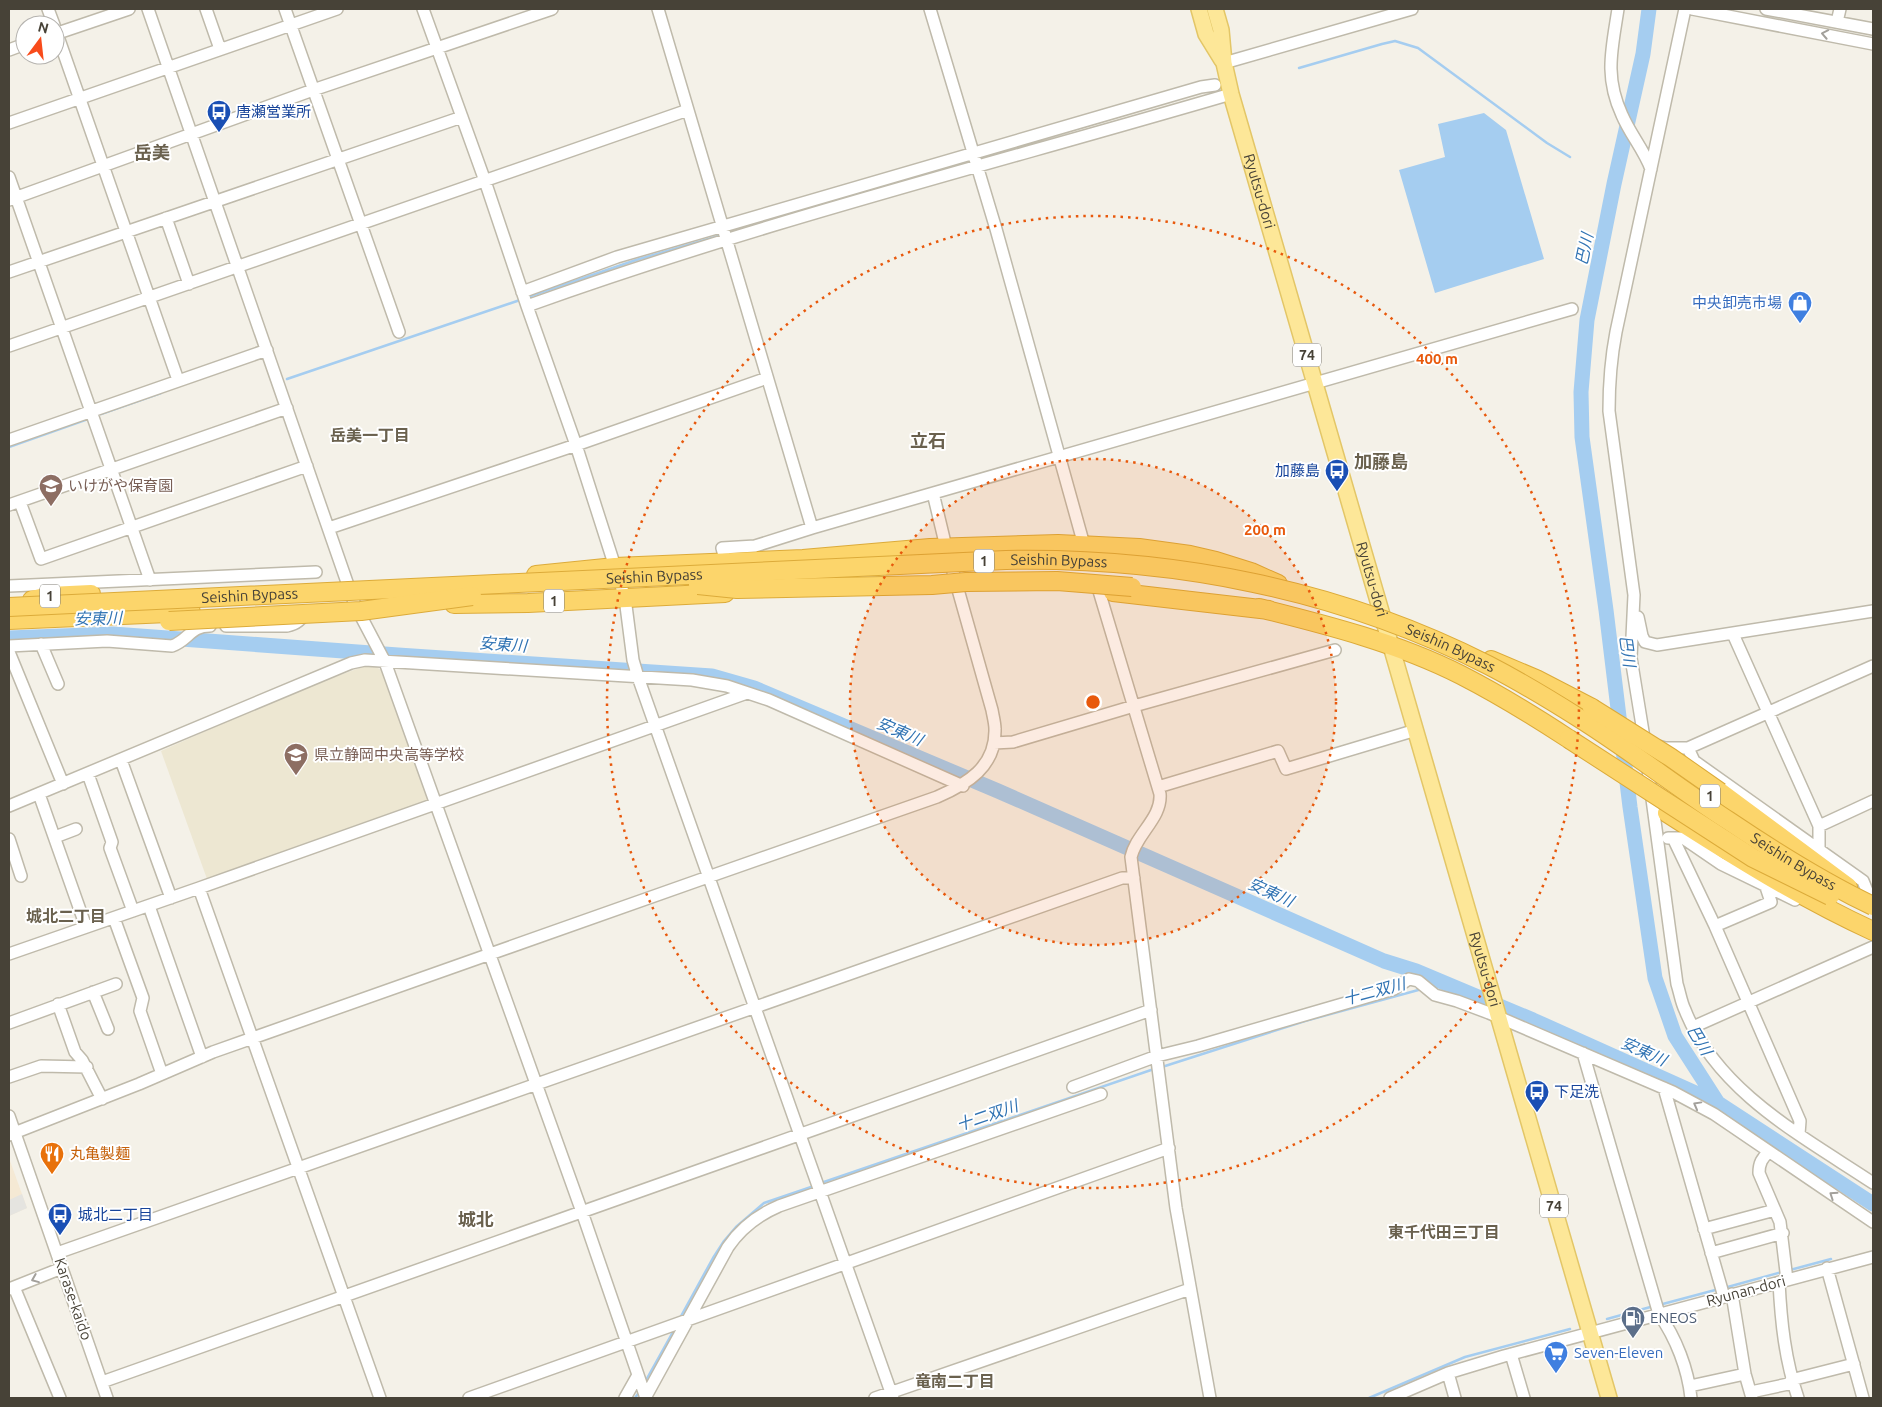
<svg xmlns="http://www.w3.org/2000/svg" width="1882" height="1407" font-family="Ubuntu,'Noto Sans JP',sans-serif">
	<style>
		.commercial { fill: #f5e9d4 }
		.education { fill: #ede7d2 }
		.parking { fill: #e5e4e0 }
		.water { fill: #a5cdf0 }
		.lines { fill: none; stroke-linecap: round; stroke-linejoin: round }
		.stream { stroke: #a5cdf0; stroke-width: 2.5 }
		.river { stroke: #a5cdf0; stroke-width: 15 }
		.minor-casing { stroke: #bfbaab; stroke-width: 14 }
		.major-casing { stroke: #e3c667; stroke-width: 18 }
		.highway-casing { stroke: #dcab3a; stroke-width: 20 }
		.minor { stroke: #fff; stroke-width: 11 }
		.major { stroke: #fde798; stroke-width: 15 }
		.highway { stroke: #fcd56b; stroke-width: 18 }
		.highway-bridge-casing { stroke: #dcab3a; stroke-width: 20; stroke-linecap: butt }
		.highway-bridge { stroke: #fcd56b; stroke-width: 18 }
		.oneway { stroke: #a3a09b }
		.ring { fill: none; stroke: #e8590c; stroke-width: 2.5; stroke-dasharray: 2.5 5 }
		.labels { text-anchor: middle; stroke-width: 4; stroke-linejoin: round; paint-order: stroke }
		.shield { fill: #fff; stroke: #7e7b73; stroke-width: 1 }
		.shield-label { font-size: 14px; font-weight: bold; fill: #474237 }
		.transit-label { font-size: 15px; fill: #164399; stroke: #fff; text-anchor: start }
		.street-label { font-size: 15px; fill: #474237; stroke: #fff }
		.shop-label { font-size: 15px; fill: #366cbe; stroke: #fff; text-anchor: end }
		.education-label { font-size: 15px; fill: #785e54; stroke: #fff; text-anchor: start }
		.food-label { font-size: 15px; fill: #c56008; stroke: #fff; text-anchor: start }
		.service-label { font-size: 15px; fill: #4e5e75; stroke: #fff; text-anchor: start }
		.water-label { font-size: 16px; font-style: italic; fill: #3073b3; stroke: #fff }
		.neighbourhood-label { font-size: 16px; font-weight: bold; fill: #6a614e; stroke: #fff }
		.quarter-label { font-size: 18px; font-weight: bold; fill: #6a614e; stroke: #fff }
		.centre { fill: #e8590c; stroke: #fff; stroke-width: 2.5 }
		.ring-label { font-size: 15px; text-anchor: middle; font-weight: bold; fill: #e8590c; stroke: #fff; stroke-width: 4; stroke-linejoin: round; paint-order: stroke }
	</style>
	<rect width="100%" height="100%" fill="#f4f1e8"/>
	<path class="commercial" d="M9 1158 27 1208 9 1216Z"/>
	<path class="education" d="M365 666H375L384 672 430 801 207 879 161 751 296 691Z"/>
	<path class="parking" d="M22 1194 27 1208 9 1216V1200Z"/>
	<path class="water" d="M1484 113 1506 130 1544 259 1435 293 1399 170 1445 157 1438 124Z"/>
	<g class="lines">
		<path class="stream" d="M1299 68 1382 44 1395 41 1418 48 1547 143 1570 157
			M528 297 636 260 722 235
			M287 379 520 300
			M101 414 161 393
			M9 447 88 419
			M1430 987 1445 983
			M1162 1067 1305 1021 1422 989
			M821 1183 1154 1069
			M1790 1270 1831 1259
			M1724 1288 1782 1272
			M1659 1305 1719 1289
			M680 1318 713 1258 724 1241 736 1227 764 1203 814 1186
			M1607 1319 1654 1306
			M645 1382 674 1330
			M635 1398 640 1391
			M1369 1398 1465 1357 1570 1329"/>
		<path class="river" d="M1649 9 1643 54 1614 184 1587 320 1581 392 1582 437 1606 610 1630 807 1655 978 1675 1036 1718 1103 1873 1204
			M9 638 113 634 398 655 712 676 754 688 998 791 1384 961 1416 971 1533 1020 1718 1103"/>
		<defs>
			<path id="minor" d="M48 9 54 25
				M148 9 349 588 355 605 385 662 582 1212 646 1398
				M206 9 220 49
				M285 9 399 332
				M423 9 485 181 527 306 576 445 625 598 633 660 638 677 893 1398
				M658 9 812 528
				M930 9 996 229 1084 545
				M1618 9C1612 49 1604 76 1622 115 1630 134 1644 150 1651 169
				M1692 9 1873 44
				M1766 9 1873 29
				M1837 22 1840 9
				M55 28 178 380
				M55 34 129 9
				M9 50 25 44
				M1224 63 1412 9
				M9 123 337 9
				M9 177 150 580
				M9 200 313 90 552 9
				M166 218 189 284
				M9 272 462 117
				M522 292 617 257 1201 87 1215 85
				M527 306C758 223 996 163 1231 94
				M9 346 688 110
				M9 440 267 350
				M20 502 41 559 307 466
				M9 505 287 408
				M329 528 576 445 767 378
				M726 563 722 548 755 546 812 528 1572 309
				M9 586 316 572
				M1099 591 1160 794C1162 818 1136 834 1131 857L1176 1208 1210 1398
				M1638 617 1642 636 1645 642 1657 645 1873 611
				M226 626H287C297 624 301 620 306 611
				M1733 634 1819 826V849
				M41 644 58 684
				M9 646 107 641 172 646C189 640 190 626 210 626
				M9 652 63 784
				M994 743 1013 742 1134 706 1335 650
				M1645 744 1631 658 1634 595 1609 411C1609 384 1611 358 1616 332L1685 9
				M1658 746 1665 748H1688L1694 761 1863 881 1872 903
				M1688 748 1873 666
				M121 760 171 898
				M1647 762 1677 984C1680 993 1681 1002 1685 1010 1717 1092 1804 1137 1873 1183
				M88 774 112 842 110 848 133 911
				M1158 787 1278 751 1286 769 1416 730
				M39 794 86 927
				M9 806 351 663 365 660 692 680 727 686 769 700 963 786
				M1819 826 1873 801
				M55 837 76 829
				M1668 838H1683L1721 864 1795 900
				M1673 838 1715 926 1800 1121 1799 1134
				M9 839 21 876
				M199 888 380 1398
				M149 906 202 1057
				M114 918 143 998 140 1011 162 1074
				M1715 926 1771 902 1766 887
				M9 954 199 888 747 693
				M93 992 108 1029
				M58 1004 75 1052 82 1060 102 1099
				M9 1023 116 984
				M1693 1027 1873 947
				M1583 1053 1659 1314C1676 1338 1688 1369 1691 1398
				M9 1077 41 1066 87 1067
				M1073 1087 1157 1056 1198 1046 1394 989 1409 979 1418 981 1435 995 1457 1001 1489 1013 1673 1092 1714 1114 1873 1222
				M1664 1088 1724 1297
				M9 1116 107 1398
				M9 1135 139 1084 213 1052 708 877 937 797C967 784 996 767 995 729 995 723 993 716 992 710L946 547 933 493
				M1769 1152C1762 1158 1759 1163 1759 1173L1780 1222 1787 1280
				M1704 1229 1775 1210
				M57 1253 1122 878H1134
				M1711 1253 1783 1233
				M1827 1268 1863 1398
				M1779 1282C1781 1322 1785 1360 1798 1398
				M14 1287 60 1398
				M9 1289 62 1268
				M1732 1294 1745 1374 1752 1398
				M1511 1354 1524 1398
				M1448 1373 1455 1398
				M1791 1380 1854 1364
				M102 1382 1151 1010
				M1690 1386 1745 1374
				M1751 1392 1793 1383
				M469 1398 1169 1148
				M625 1398 638 1375
				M645 1398 728 1247C741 1228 758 1215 779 1206L1101 1094
				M875 1398 1190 1289
				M1390 1398 1448 1373 1504 1356 1873 1257"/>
			<g id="major">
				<path d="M1199 9 1206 34 1222 60"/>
				<path id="s1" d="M1215 9 1221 30 1224 63 1231 94 1609 1398"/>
			</g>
			<path id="highway" d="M536 575 615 567 803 559 930 548 1058 544 1139 548 1190 555 1216 561 1251 572 1278 584
				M1113 592 1269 610
				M32 600 49 596 91 594
				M454 604 528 603 725 593
				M1259 608C1327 625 1398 643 1461 675 1498 694 1534 716 1569 739
				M9 620 191 612
				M1491 660 1536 679 1592 708
				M1720 792 1848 887
				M1667 813C1734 856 1801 898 1873 931"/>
		</defs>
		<use href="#minor" class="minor-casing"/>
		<use href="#major" class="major-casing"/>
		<use href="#highway" class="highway-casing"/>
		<use href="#minor" class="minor"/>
		<use href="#major" class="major"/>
		<use href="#highway" class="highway"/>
		<defs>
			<g id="highway-bridge">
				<path d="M698 585 737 589 932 585 966 582 1057 581 1132 587"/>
				<path id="s2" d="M9 607 1006 560C1173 557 1338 589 1488 665 1519 681 1549 699 1579 718 1630 750 1678 788 1729 821 1775 852 1823 882 1873 906"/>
				<path d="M169 621 361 611 472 596"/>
				<path d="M1592 708 1670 757 1720 792"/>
				<path d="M1569 739 1753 858 1830 896"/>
			</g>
		</defs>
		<use href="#highway-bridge" class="highway-bridge-casing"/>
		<use href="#highway-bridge" class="highway-bridge"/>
	</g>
	<defs><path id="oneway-chevron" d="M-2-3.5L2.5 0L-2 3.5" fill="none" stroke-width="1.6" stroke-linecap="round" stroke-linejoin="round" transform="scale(1.25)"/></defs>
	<g class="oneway">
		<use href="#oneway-chevron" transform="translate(1825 34) rotate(-169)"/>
		<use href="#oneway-chevron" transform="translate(1697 1105) rotate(-151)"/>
		<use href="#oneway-chevron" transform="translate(1833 1195) rotate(-146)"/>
		<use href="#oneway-chevron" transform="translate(35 1279) rotate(158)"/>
	</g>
	<circle cx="1093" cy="702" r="243" fill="#e8590c" fill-opacity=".12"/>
	<g class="ring">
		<circle cx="1093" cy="702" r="243"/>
		<circle cx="1093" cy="702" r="486"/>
	</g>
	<defs>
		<symbol id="bus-pin" viewBox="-11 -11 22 30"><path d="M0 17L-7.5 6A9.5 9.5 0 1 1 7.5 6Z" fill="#1a4fb4" stroke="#fff"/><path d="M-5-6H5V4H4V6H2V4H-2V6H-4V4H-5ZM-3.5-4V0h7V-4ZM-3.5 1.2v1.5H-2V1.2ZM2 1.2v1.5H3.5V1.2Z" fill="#fff"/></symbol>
		<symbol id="shop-pin" viewBox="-11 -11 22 30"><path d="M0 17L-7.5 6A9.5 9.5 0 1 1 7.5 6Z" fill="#3f7fe0" stroke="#fff"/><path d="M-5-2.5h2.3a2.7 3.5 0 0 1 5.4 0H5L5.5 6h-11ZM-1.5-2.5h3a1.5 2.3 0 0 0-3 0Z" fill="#fff"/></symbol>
		<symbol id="school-pin" viewBox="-11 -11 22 30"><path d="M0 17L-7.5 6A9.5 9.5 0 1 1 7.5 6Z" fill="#8d6e63" stroke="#fff"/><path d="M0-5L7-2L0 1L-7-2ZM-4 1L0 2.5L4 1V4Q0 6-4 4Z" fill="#fff"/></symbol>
		<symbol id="restaurant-pin" viewBox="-11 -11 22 30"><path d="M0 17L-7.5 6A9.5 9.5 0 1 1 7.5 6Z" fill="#e8710a" stroke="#fff"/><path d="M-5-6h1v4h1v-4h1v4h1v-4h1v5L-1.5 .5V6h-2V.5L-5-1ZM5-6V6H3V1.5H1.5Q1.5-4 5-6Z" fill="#fff"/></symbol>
		<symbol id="fuel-pin" viewBox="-11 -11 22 30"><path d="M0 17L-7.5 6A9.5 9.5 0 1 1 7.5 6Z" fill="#5c6f8a" stroke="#fff"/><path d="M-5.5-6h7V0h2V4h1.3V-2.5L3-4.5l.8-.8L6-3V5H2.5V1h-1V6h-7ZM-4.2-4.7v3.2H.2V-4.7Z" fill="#fff"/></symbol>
		<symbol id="supermarket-pin" viewBox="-11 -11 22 30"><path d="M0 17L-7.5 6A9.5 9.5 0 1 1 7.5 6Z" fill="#3f7fe0" stroke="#fff"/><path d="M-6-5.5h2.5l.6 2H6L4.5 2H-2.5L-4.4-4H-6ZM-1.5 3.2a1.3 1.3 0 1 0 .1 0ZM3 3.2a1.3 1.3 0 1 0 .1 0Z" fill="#fff"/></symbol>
	</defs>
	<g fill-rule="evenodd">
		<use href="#bus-pin" x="205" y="98" width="28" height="38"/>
		<use href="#shop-pin" x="1786" y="289" width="28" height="38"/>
		<use href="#bus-pin" x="1323" y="457" width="28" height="38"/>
		<use href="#school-pin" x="37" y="472" width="28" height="38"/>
		<use href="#school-pin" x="282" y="741" width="28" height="38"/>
		<use href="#bus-pin" x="1523" y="1078" width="28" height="38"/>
		<use href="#restaurant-pin" x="38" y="1140" width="28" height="38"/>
		<use href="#bus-pin" x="46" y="1201" width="28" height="38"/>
		<use href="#fuel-pin" x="1619" y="1304" width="28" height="38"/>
		<use href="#supermarket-pin" x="1542" y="1339" width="28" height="38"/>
	</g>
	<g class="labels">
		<g class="shield">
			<rect x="1293" y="343.5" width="28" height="23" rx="4"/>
			<rect x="974" y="549.5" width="20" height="23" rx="4"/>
			<rect x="40" y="584.5" width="20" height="23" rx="4"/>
			<rect x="544" y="589.5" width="20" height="23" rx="4"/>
			<rect x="1700" y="784.5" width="20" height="23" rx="4"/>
			<rect x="1540" y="1194.5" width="28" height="23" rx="4"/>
		</g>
		<g class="shield-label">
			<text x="1307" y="360">74</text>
			<text x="984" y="566">1</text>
			<text x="50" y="601">1</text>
			<text x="554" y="606">1</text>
			<text x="1710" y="801">1</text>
			<text x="1554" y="1211">74</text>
		</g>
		<g class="transit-label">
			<text x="236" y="117">唐瀬営業所</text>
			<text x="1320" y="476" text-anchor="end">加藤島</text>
			<text x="1554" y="1097">下足洗</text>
			<text x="78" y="1220">城北二丁目</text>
		</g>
		<g class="street-label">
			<text dy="5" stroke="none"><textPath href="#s1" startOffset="188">Ryutsu-dori</textPath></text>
			<text dy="5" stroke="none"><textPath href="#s2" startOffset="1051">Seishin Bypass</textPath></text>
			<text dy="5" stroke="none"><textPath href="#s2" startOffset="646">Seishin Bypass</textPath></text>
			<text dy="5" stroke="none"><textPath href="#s1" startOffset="592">Ryutsu-dori</textPath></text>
			<text dy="5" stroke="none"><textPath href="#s2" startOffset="241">Seishin Bypass</textPath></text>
			<text dy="5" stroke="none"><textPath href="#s2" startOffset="1455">Seishin Bypass</textPath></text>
			<text dy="5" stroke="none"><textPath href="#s2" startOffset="1860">Seishin Bypass</textPath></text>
			<text dy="5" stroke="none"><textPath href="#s1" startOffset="998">Ryutsu-dori</textPath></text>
			<text transform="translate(1746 1291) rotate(-15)" y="5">Ryunan-dori</text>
			<text transform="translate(73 1299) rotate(71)" y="5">Karase-kaido</text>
		</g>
		<g class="shop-label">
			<text x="1782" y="308">中央卸売市場</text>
			<text x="1574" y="1358" text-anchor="start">Seven-Eleven</text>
		</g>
		<g class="education-label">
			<text x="68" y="491">いけがや保育園</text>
			<text x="314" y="760">県立静岡中央高等学校</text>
		</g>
		<g class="food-label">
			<text x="70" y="1159">丸亀製麺</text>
		</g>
		<g class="service-label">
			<text x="1650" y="1323">ENEOS</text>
		</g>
		<g class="water-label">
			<text transform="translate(1584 249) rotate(-78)" y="6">巴川</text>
			<text transform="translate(98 618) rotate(-1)" y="6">安東川</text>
			<text transform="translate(503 644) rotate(4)" y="6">安東川</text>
			<text transform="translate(1628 651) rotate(82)" y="6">巴川</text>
			<text transform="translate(900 731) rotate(23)" y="6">安東川</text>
			<text transform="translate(1271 892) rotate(24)" y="6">安東川</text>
			<text transform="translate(1374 991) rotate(-15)" y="6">十二双川</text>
			<text transform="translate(1700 1040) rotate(59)" y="6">巴川</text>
			<text transform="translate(1644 1051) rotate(24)" y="6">安東川</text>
			<text transform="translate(987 1115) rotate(-19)" y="6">十二双川</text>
		</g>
		<g class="neighbourhood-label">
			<text x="370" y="441">岳美一丁目</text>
			<text x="66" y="922">城北二丁目</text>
			<text x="1444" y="1238">東千代田三丁目</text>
			<text x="955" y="1387">竜南二丁目</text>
		</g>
		<g class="quarter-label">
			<text x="152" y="159">岳美</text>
			<text x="928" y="447">立石</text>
			<text x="1381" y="468">加藤島</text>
			<text x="476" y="1226">城北</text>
		</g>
	</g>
	<circle cx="1093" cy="702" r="8" class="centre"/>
	<g class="ring-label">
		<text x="1437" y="364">400 m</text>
		<text x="1265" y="535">200 m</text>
	</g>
	<rect width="1882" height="1407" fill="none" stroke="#474237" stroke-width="20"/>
	<g transform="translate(40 40) rotate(15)"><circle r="24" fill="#ffffff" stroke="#b5b3af"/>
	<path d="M0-4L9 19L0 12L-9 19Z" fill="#f84b1b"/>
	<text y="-8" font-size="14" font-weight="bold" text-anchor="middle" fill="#474237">N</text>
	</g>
</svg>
